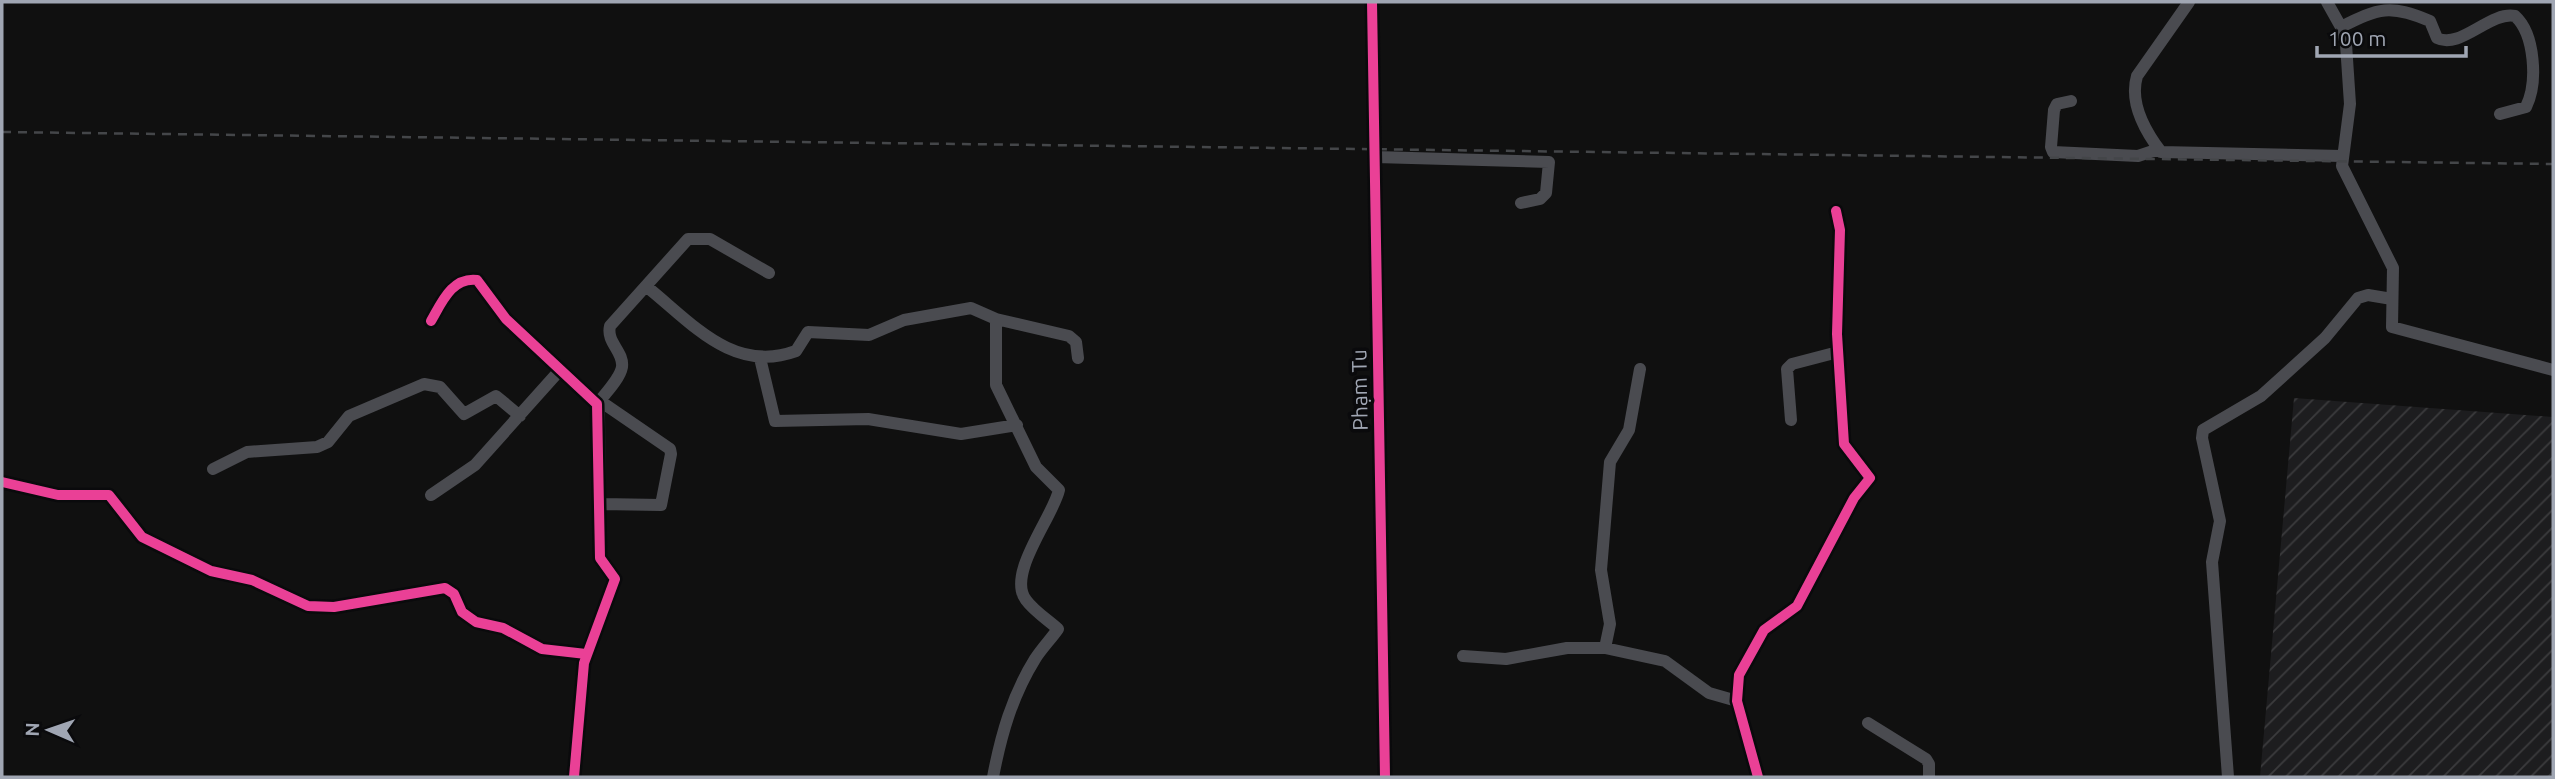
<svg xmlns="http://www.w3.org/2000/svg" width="2555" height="779" font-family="Ubuntu,sans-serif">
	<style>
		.industrial { fill: url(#industrial-furrows) }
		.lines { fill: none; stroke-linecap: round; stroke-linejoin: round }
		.minor { stroke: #4a4b50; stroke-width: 12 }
		.rail { stroke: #444649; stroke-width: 2.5; stroke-dasharray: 9 7; stroke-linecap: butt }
		.cycleway-casing { stroke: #0a0a0c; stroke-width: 15 }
		.cycleway { stroke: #ea4096; stroke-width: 10 }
		.labels { text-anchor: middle; stroke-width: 7; stroke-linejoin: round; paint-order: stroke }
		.street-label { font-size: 21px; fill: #a0a6b3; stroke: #0a0a0c }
	</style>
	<defs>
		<pattern id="industrial-furrows" width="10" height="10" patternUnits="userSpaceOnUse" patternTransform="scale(1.75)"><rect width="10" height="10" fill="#1d1d1f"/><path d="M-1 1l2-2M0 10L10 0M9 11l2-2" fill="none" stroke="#3b3b3d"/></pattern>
	</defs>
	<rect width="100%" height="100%" fill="#101010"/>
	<path class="industrial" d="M2294 398 2553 417V777H2260Z"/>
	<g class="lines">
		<path class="minor" d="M1372 2 1385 777
			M2189 2 2137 76C2129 103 2145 131 2161 152L2342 156
			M2327 2 2341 27 2346 44 2350 104 2342 166 2393 268 2392 327 2553 370
			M2341 27C2379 8 2390 4 2430 21L2437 38C2460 50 2490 11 2515 16 2535 34 2538 83 2526 107L2500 114
			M2071 101 2057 104 2054 110 2051 147 2053 152 2138 156 2159 149
			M1376 157 1549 162 1546 193 1540 199 1521 203
			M477 280 506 319 590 396 597 404 599 414 600 558 615 579 584 663 574 777
			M647 287C692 323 733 374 796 351L808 332 869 335 904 320 971 308 996 319 1069 336 1076 342 1078 358
			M431 321 453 286 471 279
			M760 358 775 421 868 419 961 434 1017 425
			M600 401 670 449 671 454 661 505 601 504
			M597 404C604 395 620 379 622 367 624 351 606 343 610 326L688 239H710L769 273
			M1791 420 1787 369 1792 364 1838 352
			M213 469 247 452 317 447 328 442 349 416 424 384 440 387 464 414 496 396 520 416
			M2 482 58 495H109L142 537 211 571 252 580 308 606 334 607 445 588 454 594 462 612 476 622 503 628 542 649 586 654
			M431 495 475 465 560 370
			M1605 648 1610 624 1601 570 1610 462 1629 430 1640 369
			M1463 656 1506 659 1567 648H1605L1665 661 1709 693 1737 701
			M1868 723 1926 759 1929 764V777
			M993 777C1001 735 1012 696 1035 659 1042 648 1051 639 1058 629 1048 620 1034 611 1026 600 1006 574 1053 517 1059 490L1036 467 996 385V319
			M1758 777 1737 701 1739 675 1764 630 1797 606 1854 498 1870 478 1844 444 1837 334 1840 230 1836 211
			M2228 777 2212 562 2220 521 2202 438 2203 430 2261 396 2325 338 2358 298 2368 295 2392 299"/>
		<path class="rail" d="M2 132 2553 164"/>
		<defs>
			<path id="cycleway" d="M1372 2 1385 777
				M431 321C442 302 452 277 477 280L506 319 597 404 600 558 615 579 584 663 574 777
				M2 482 58 495H109L142 537 211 571 252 580 308 606 334 607 445 588 454 594 462 612 476 622 503 628 542 649 586 654
				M1758 777 1737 701 1739 675 1764 630 1797 606 1854 498 1870 478 1844 444 1837 334 1840 230 1836 211"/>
		</defs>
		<use href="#cycleway" class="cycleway-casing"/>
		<use href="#cycleway" class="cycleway"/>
	</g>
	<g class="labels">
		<g class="street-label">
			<text transform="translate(1360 390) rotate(-91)" y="7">Phạm Tu</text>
		</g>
	</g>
	<rect width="2555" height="779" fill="none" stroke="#a0a6b3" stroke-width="7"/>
	<g transform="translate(49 730) rotate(272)" stroke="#0a0a0c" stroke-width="5" paint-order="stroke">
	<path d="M0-5L12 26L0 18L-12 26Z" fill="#a0a6b3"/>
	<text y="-10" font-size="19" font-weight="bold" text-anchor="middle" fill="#a0a6b3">N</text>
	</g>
	<path d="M2317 46v10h149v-10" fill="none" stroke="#a0a6b3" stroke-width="3.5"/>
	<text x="2328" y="46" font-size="21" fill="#a0a6b3" stroke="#0a0a0c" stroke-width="5" paint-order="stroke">100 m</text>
</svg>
